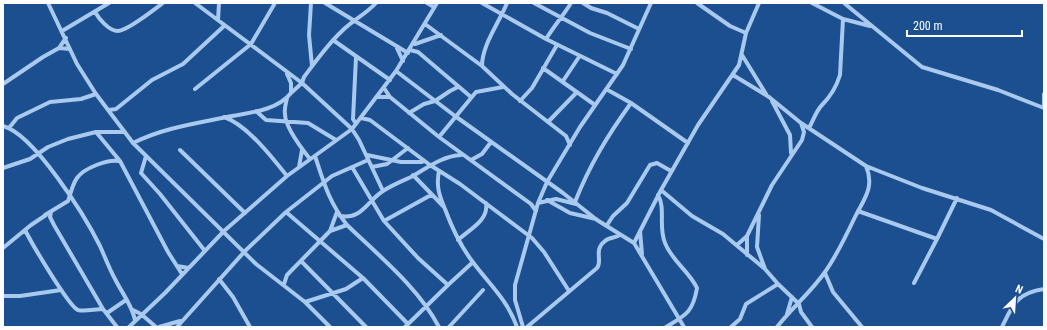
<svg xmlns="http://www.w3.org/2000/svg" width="1047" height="330" font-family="'Roboto Condensed',sans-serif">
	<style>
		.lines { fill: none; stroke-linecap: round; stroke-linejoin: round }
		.street { stroke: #a9c9ee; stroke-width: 4 }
	</style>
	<rect width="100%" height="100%" fill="#1b4f8f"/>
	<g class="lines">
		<path class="street" d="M48 3 77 64 96 94 133 143 256 264 305 302 330 327
			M195 3 302 83 352 129 359 140 383 191
			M311 3 309 35 312 66
			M325 3 408 53
			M427 3 434 7
			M482 3 546 39 617 74
			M534 3 590 33 631 49
			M583 3 591 8 607 13 639 29
			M697 3 730 26 746 33
			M812 3 843 19 870 26
			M844 3 922 67 998 90 1044 108
			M95 12C99 19 109 31 118 31 127 31 155 9 163 3
			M218 20 219 3
			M425 24 482 66 512 94 566 136 570 145
			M62 31 109 3
			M546 39C554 26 563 16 571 3
			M333 40 390 80
			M415 44 441 35
			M396 46 403 61
			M59 48 70 49
			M410 50 418 52 471 97
			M742 55 766 94
			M356 57 353 119 356 124
			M482 66C482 45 499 23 507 3
			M543 68 595 105
			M396 71 455 116 563 193 597 220 634 243 684 327
			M733 75 769 97 801 123 866 166 922 188 991 210 1044 239
			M563 81 579 57
			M3 84 43 57 59 48 66 38
			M384 88 390 97 439 137 531 204 536 211
			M195 89 251 44 275 3
			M606 89 631 103 688 143
			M291 93 302 83 304 77C316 61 327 45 342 31 353 20 366 14 376 3
			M377 97H390
			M287 98C286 103 284 109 285 114 285 127 302 149 310 159
			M520 101 532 88 557 45
			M772 101 790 135 791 153
			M1044 107V94
			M109 110 116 109 152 80 183 64 224 26
			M256 111 266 120 308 123 336 140
			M409 113 424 104 435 101 450 91 458 87
			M224 117C247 125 272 157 287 176
			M361 118 370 120 430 165 460 184 532 238 544 252 569 291
			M548 122 577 92
			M3 126C34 134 85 216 100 246 105 257 109 268 115 279 122 293 132 305 135 320
			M9 128 17 118 50 102 81 99 96 94
			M809 128C813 121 816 111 822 105 831 96 836 88 840 75L843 19
			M96 132 120 161 168 252 182 274
			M439 137 476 92 503 87
			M133 143C161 129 192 124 222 118 245 113 276 112 291 93V83L287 74
			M180 150 245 213
			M367 155 401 162H422
			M146 156 141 173 160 194 205 251
			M315 156C324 183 329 202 347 225 379 256 418 287 439 327
			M471 160 482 154 491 142
			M299 167 302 150
			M352 167 384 221 418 258 448 285 405 327
			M372 167 387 164 408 148
			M3 168 30 159 48 147 68 139 96 132H125
			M439 171C436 186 439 195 445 209 452 228 460 245 472 261 489 284 507 299 517 327
			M413 175 444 207
			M661 190 692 216 723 234 765 269 778 284 799 304 801 312 812 327
			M658 195C666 209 658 226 665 243 672 261 689 271 697 288 693 312 686 315 666 327
			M547 200 570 213 596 219
			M575 202C590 164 608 135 631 103
			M538 203 556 199 576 204
			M858 211 937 239 957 198
			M51 212 50 217 54 225 103 309 117 327
			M286 212 363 278 408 324
			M45 215 68 201C71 193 72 185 77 178 84 168 108 159 119 161
			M759 215 757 247 765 269
			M340 216C362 220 367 201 383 191 392 185 402 181 411 177 427 168 442 156 461 155
			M384 221 431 195
			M607 225 613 216 627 203 650 165 657 163 671 171
			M25 230C31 242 69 307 78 310 85 312 95 309 103 309
			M330 231 347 225
			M640 231 642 254
			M747 236V255
			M458 240C470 229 489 220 486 203
			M634 243 661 190 698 125 739 65 746 33 759 3
			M737 245 747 236 772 185 802 140 804 132 801 123
			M3 248 31 225 46 215
			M301 261 366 327
			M177 266 189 268
			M825 273 833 292 862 327
			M219 279 233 297 250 327
			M914 283 937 239
			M284 284 287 275 330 231 337 212
			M448 285 473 262
			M3 296H20L61 290
			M305 302 346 289 363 278
			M133 310 141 314 156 327
			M107 313 126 300
			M787 314 792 297
			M129 327 165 293 224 231 287 176 352 129 396 71 437 3
			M159 327 180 321
			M177 327 245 251 286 212 332 176 368 160
			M449 327 483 290
			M523 327 515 300V285L538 203 547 182 580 127 623 65 651 3
			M527 327 597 268C603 261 593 250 605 241 609 237 616 238 620 235
			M731 327 740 319 746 304 778 284
			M777 327C792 308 811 292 825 272 837 255 846 236 855 217 864 199 875 187 866 166
			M1002 327C1013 304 1017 293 1044 289"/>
	</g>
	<rect width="1047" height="330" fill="none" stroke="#ffffff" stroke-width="8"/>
	<g transform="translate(1015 298) rotate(25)" stroke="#1b4f8f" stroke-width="3" paint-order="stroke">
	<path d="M0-3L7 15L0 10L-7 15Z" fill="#ffffff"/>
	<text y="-6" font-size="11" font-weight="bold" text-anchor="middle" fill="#ffffff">N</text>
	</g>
	<path d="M907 30v6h115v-6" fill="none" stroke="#ffffff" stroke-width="2"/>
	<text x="913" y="30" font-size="12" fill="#ffffff" stroke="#1b4f8f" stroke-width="3" paint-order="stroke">200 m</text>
</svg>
